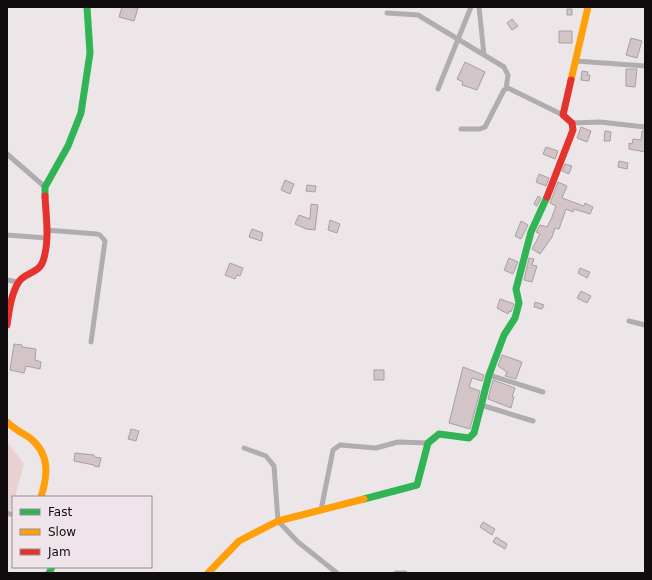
<svg xmlns="http://www.w3.org/2000/svg" width="652" height="580" font-family="'DejaVu Sans',sans-serif">
	<style>
		.green { fill: #e8d1cf }
		.building { fill: #d2c4c7; stroke: #a5a1a2 }
		.lines { fill: none; stroke-linecap: round; stroke-linejoin: round }
		.street { stroke: #afadaf; stroke-width: 5 }
		.fast { stroke: #30b455; stroke-width: 7 }
		.slow { stroke: #ff9f0a; stroke-width: 7 }
		.jam { stroke: #e5322d; stroke-width: 7 }
	</style>
	<rect width="100%" height="100%" fill="#ece6e9"/>
	<path class="green" d="M7 442 24 464 15 497H13L7 525Z"/>
	<path class="building" d="M122 7 138 8 134 21 119 17Z
		M567 9H572V15H567Z
		M512 19 518 26 512 30 507 23Z
		M559 31H572V43H559Z
		M631 38 642 41 637 58 626 55Z
		M465 62 485 72 477 90 462 85 463 82 457 79Z
		M626 69H637L635 87 626 86Z
		M582 71 588 72 587 75H590L589 81 581 80Z
		M581 127 591 131 587 142 577 138Z
		M605 131 611 132 610 141H604Z
		M642 131H645V152L629 149V143L632 144 633 139 641 140Z
		M546 147 558 151 555 159 543 154Z
		M619 161 628 163 627 169 618 167Z
		M565 164 572 166 569 174 562 171Z
		M539 174 549 178 546 186 536 182Z
		M285 180 294 184 290 194 281 190Z
		M558 182 567 186 562 198 584 206 585 203 593 207 590 214 574 209 573 212 566 209 559 229 555 228 552 237 540 254 532 249 540 234 536 232 540 225 547 227 552 217 556 206 550 203Z
		M307 185 316 186 315 192 306 191Z
		M538 196 541 198 537 206 534 204Z
		M311 204 318 205 315 230 306 229 295 224 299 215 310 219Z
		M330 220 340 224 337 233 328 230Z
		M521 221 528 225 521 239 515 236Z
		M252 229 263 233 261 241 249 237Z
		M509 258 518 262 513 274 504 270Z
		M529 258 534 259 532 265 537 266 532 282 524 280Z
		M230 263 243 268 240 276 237 275 235 279 225 275Z
		M580 268 590 272 587 278 578 273Z
		M581 291 591 296 587 303 577 298Z
		M500 299 514 304 511 312 509 311 508 314 497 308Z
		M535 302 544 305 542 309 534 307Z
		M14 344 22 345V347L36 349 35 360 41 362 40 369 26 366 24 373 10 370Z
		M502 355 522 362 516 379 505 376 507 372 498 366Z
		M463 367 484 375 482 381 472 378 469 387 480 391 470 429 449 423Z
		M374 370H384V380H374Z
		M493 380 515 388 512 397H514L511 408 488 399Z
		M131 429 139 431 136 441 128 439Z
		M75 453 94 455V457L101 458 99 467 94 466V465L74 461Z
		M483 522 495 529 492 535 480 527Z
		M496 537 507 544 505 549 493 542Z"/>
	<g class="lines">
		<path class="street" d="M479 7 484 55
			M387 13 418 15 504 67 508 75 506 89
			M576 61 645 66
			M438 89 471 7
			M572 123 600 122 645 127
			M461 129H480L485 127 504 90 508 88 563 115
			M7 154 45 187
			M46 230 97 234 100 235 105 241 91 342
			M7 235 46 238
			M7 280 18 282
			M629 321 645 325
			M489 375 543 392
			M481 405 533 421
			M244 448 266 456 274 466 278 521 298 542 337 573
			M321 510 333 450 340 445 376 448 398 442 428 443
			M7 513 13 515
			M396 573H405"/>
		<path class="fast" d="M45 196V187L68 146 81 113 90 53 87 7
			M364 499 417 485 428 443 439 434 469 438 474 433 489 375 504 335 515 318 519 303 516 289 531 232 547 197
			M49 573 52 567"/>
		<path class="slow" d="M571 80 588 7
			M7 422C14 429 22 433 30 438 50 454 48 475 41 497
			M208 573 239 541 278 521 364 499"/>
		<path class="jam" d="M547 197 573 130 572 123 563 115 571 80
			M7 325C9 311 11 295 18 283 24 272 39 274 43 261 50 241 46 217 45 196"/>
	</g>
	<rect width="652" height="580" fill="none" stroke="#100c0e" stroke-width="16"/>
	<rect x="12" y="496" width="140" height="72" fill="#eee4ea" stroke="#958e92"/>
	<rect x="20" y="509" width="20" height="6" fill="#30b455" stroke="#958e92"/>
	<text x="48" y="516" font-size="12" fill="#100c0e">Fast</text>
	<rect x="20" y="529" width="20" height="6" fill="#ff9f0a" stroke="#958e92"/>
	<text x="48" y="536" font-size="12" fill="#100c0e">Slow</text>
	<rect x="20" y="549" width="20" height="6" fill="#e5322d" stroke="#958e92"/>
	<text x="48" y="556" font-size="12" fill="#100c0e">Jam</text>
</svg>
